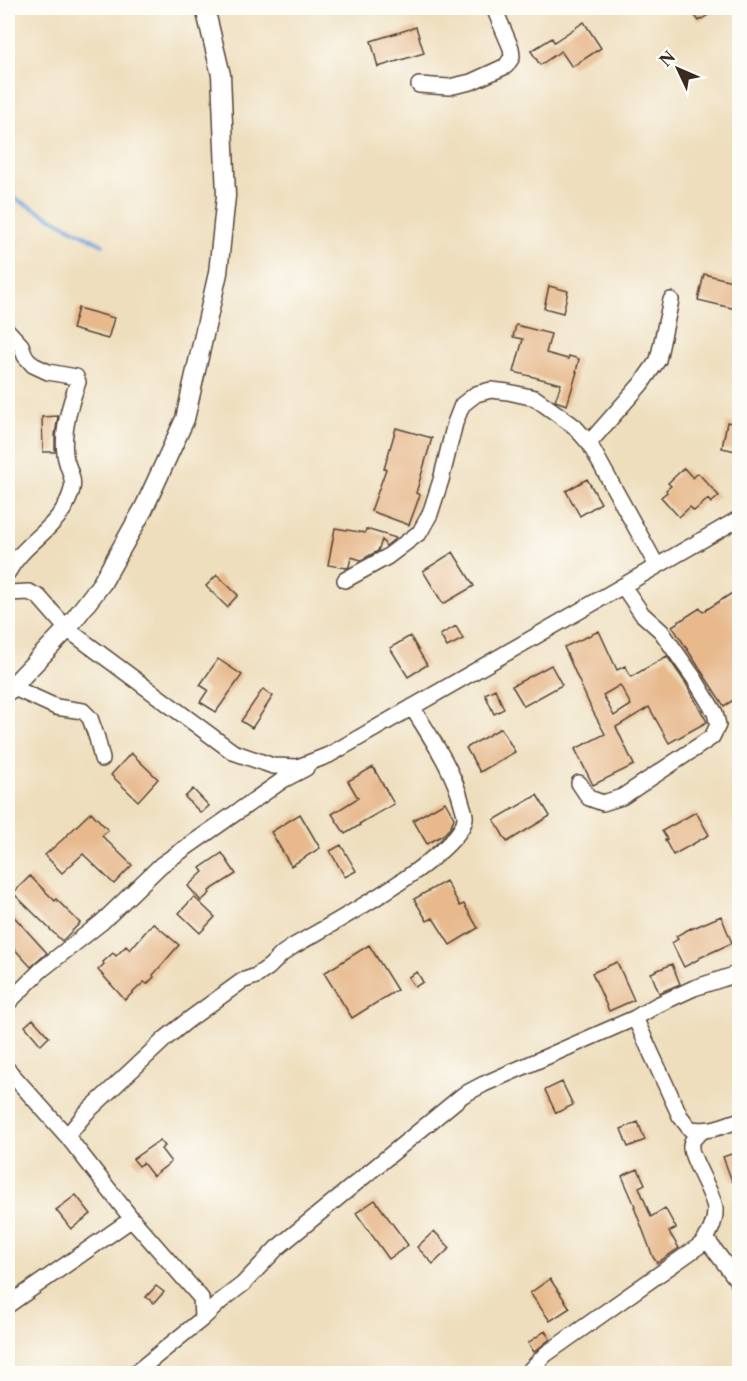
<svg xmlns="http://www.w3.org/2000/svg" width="747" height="1381" font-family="'Libre Caslon Text',serif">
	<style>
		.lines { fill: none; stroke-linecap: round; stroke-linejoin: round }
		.stream { stroke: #659dd4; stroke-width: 4 }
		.building { fill: #e7b98d; fill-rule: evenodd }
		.minor-casing { stroke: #564536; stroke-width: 18 }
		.tertiary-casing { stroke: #564536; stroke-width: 21 }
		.minor { stroke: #fff; stroke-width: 15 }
		.tertiary { stroke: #fff; stroke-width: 18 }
	</style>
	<rect width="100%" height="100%" fill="#fdfcf7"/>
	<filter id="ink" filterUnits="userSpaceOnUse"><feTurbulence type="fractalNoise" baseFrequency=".0167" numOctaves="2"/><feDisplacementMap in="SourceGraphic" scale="12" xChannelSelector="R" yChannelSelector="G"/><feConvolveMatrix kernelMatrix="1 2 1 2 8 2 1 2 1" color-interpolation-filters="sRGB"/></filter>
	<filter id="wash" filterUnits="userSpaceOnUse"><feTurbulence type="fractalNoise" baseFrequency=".008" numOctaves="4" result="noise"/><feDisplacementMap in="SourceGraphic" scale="24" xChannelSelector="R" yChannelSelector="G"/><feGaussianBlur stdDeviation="1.35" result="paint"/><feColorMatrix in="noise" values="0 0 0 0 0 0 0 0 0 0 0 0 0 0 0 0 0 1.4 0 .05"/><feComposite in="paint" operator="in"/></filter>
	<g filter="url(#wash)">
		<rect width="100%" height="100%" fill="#eedebd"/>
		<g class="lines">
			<path class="stream" d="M8 195 103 245"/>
		</g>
		<g id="blocks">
			<path class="building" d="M689 8H718L699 21Z
				M584 22 601 48 572 67 561 51 540 65 531 51 552 38 554 42Z
				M416 27 424 53 378 67 371 41Z
				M704 274 740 283V310L698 300Z
				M549 286 568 291 563 313 544 308Z
				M78 308 114 318 108 339 72 329Z
				M516 325 551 334 546 353 568 359 569 356 579 359 576 372H577L567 405 555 401 561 384 514 372 523 339 513 337Z
				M58 416 55 435V452H43L42 417Z
				M727 422 740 425V452L722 448Z
				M396 428 432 438 416 493 420 495 409 525 371 511 386 469H384Z
				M684 468 693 478 698 473 719 496 711 503 708 499 694 511 690 507 679 517 661 497 667 492 666 490 671 486 668 483Z
				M587 479 601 503 580 516 566 491Z
				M335 528 365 533 366 529 396 538 386 546 382 540 378 551 361 560 351 557 349 567 346 568 328 565Z
				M453 552 474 586 443 604 423 571Z
				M217 575 238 595 227 607 206 586Z
				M740 588V696L724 706 672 626 700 608 703 612Z
				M456 626 463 639 447 647 440 635Z
				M599 631 617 670 625 666 631 677 667 656 685 682 707 722 669 743 649 707 616 727 634 765 593 785 575 749 605 734 591 708 564 647ZM620 685 631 705 614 716 603 695Z
				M410 636 427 665 408 677 390 648Z
				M218 659 242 675 216 712 200 702 208 690 200 685Z
				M551 665 562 685 524 706 512 686Z
				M263 689 273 696 252 728 241 721Z
				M495 689 504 709 494 714 485 694Z
				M501 728 515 752 480 772 466 748Z
				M131 753 158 779 138 801 111 775Z
				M373 767 394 804 359 824 360 825 345 834 332 814 358 798 348 781Z
				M193 789 209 806 201 813 185 797Z
				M537 795 550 816 507 842 494 820Z
				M445 802 454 818 450 828 443 835 427 844 413 820Z
				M91 812 108 830 102 836 132 865 114 884 83 854 62 873 45 855 62 840Z
				M696 812 709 835 673 855 665 840 667 839 662 831Z
				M300 814 320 848 291 866 271 832Z
				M341 845 356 871 345 877 330 851Z
				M222 853 236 874 209 891 210 893 201 901 188 886 203 872 200 868Z
				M30 876 55 901 56 899 80 923 62 941 13 893Z
				M446 881 460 906 464 904 478 928 450 945 433 918 427 921 414 899Z
				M194 897 215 917 200 933 179 913Z
				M8 910 47 953 31 967 8 942Z
				M721 916 732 943 699 958V959L684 967 672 943 678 939 676 936 691 928V929Z
				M153 923 179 945 153 975 154 977 147 984 144 982 125 1000 98 970 104 964 103 962 113 953 116 956 126 946 130 950Z
				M369 945 397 990 352 1018 324 973Z
				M617 962 634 1000 609 1011 592 973Z
				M672 964 680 984 659 993 651 973Z
				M417 972 423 982 415 987 408 977Z
				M33 1019 49 1037 41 1045 25 1026Z
				M562 1082 573 1105 556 1113 545 1090Z
				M638 1122 645 1140 628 1147 621 1129Z
				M160 1140 165 1146 161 1149 171 1162 153 1176 143 1163 139 1166 133 1159Z
				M740 1151V1179L732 1181 723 1157Z
				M638 1169 645 1184 639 1187 651 1217 665 1208 676 1228 669 1232 679 1248 657 1263 653 1257 634 1207 635 1206 622 1176Z
				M76 1195 91 1214 71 1229 56 1210Z
				M375 1200 408 1245 389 1259 356 1213Z
				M434 1231 450 1248 433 1264 417 1247Z
				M550 1279 570 1308 550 1321 530 1293Z
				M156 1286 164 1292 154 1303 146 1297Z
				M545 1331 550 1339 534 1352 528 1343Z"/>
		</g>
	</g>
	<g filter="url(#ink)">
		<use href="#blocks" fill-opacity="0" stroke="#564536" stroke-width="1.5"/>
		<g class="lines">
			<defs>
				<path id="minor" d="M419 85 449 87 471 82 506 66 512 57 511 48 494 8
					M8 331 21 345 25 356 33 365 48 372 76 377 78 382C70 404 62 430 65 454 66 466 75 477 72 489 63 527 24 541 8 572
					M589 443 641 384 658 360 671 300
					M345 580 387 557 420 532 430 514 441 480 455 423 462 405 476 394 491 390 508 392 535 398 574 426 589 443 657 566
					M8 593 29 592 39 597 67 629 233 752 273 766 298 767 329 755 576 613 740 518
					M12 687 56 707 83 711 90 718 97 738 102 759
					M579 783 589 798 603 803 622 797 712 737 718 725 715 713 694 678 661 631 642 614 623 586
					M8 1003 41 970 102 922 161 865 283 780 306 768
					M635 1018 680 1116 690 1129C711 1132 720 1127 740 1120
					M8 1070 67 1136 132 1219 201 1298 202 1319
					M67 1136 86 1113 166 1038 187 1021 242 981 256 976 269 967 282 954 292 947C326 927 461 855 465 818 466 814 463 809 462 804 453 769 431 738 412 707
					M707 1240 740 1284
					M8 1305 132 1219
					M134 1374 202 1319 221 1301 243 1284 277 1248 463 1095 484 1084 635 1018 657 1005 694 988 740 973
					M526 1374 546 1354 699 1246C709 1237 716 1222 715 1208 713 1196 701 1175 696 1163 694 1158 690 1151 691 1145 692 1138 698 1134 703 1131"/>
				<path id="tertiary" d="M8 691 67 629 102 583 144 508 185 419 218 273 226 196 221 75 205 8"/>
			</defs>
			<use href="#minor" class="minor-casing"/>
			<use href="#tertiary" class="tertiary-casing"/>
			<use href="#minor" class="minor"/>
			<use href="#tertiary" class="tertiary"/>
		</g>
	</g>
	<rect width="747" height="1381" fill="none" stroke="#fdfcf7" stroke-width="30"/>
	<g transform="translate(678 69) rotate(314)" stroke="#fdfcf7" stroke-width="4.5" paint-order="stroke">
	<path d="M0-4.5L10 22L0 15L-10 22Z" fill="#3b2a1e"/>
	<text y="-9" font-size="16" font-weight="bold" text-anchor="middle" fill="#3b2a1e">N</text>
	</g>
</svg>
